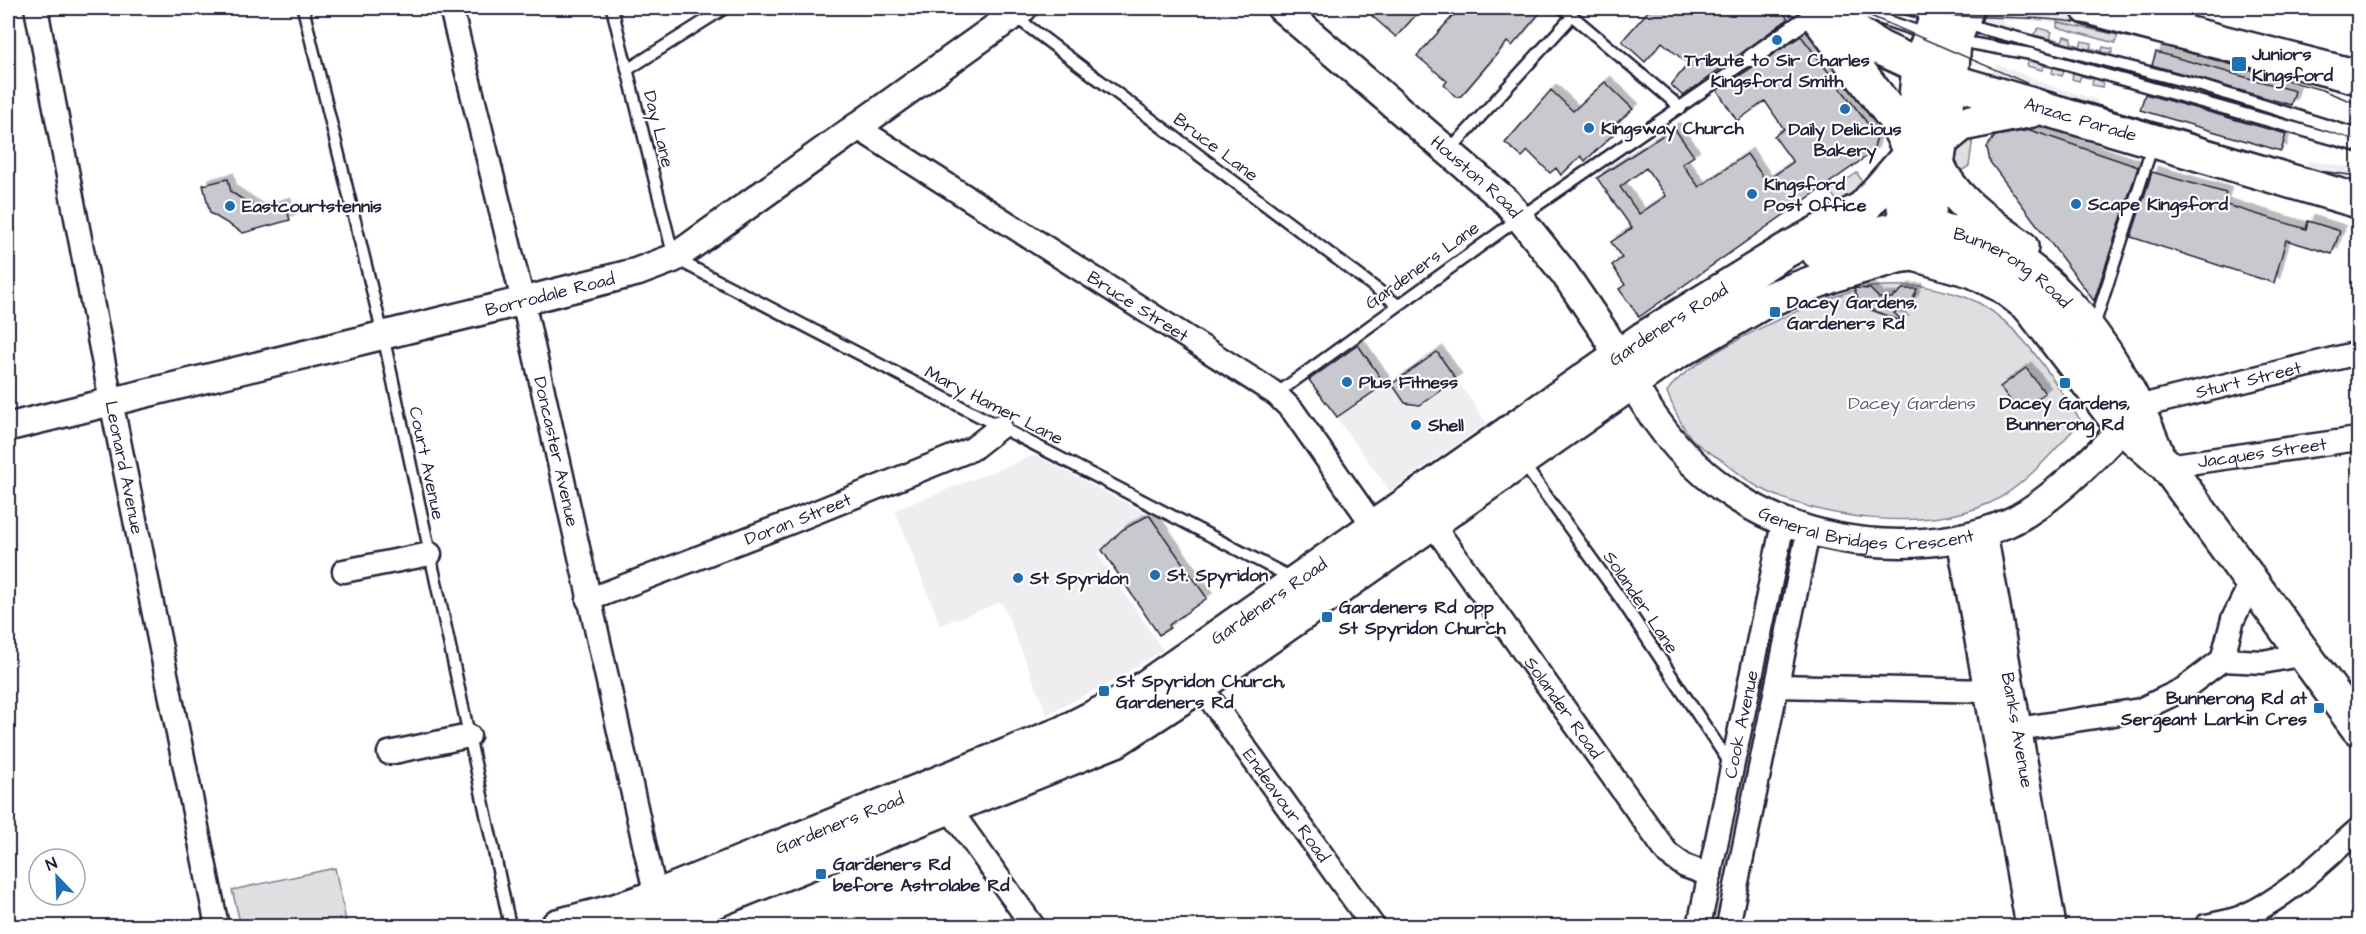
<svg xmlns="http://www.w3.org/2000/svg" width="2366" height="934" font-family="'Architects Daughter',sans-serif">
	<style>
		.built { fill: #eeeef1 }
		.green { fill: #dfdfe2; stroke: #80808e; stroke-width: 1.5 }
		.building { fill: #c8c8cf; stroke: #22223b; stroke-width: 1.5; fill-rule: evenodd; filter: url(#shadow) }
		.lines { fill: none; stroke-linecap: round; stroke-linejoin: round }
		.service-casing { stroke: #22223b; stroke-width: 15 }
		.pedestrian-casing { stroke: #22223b; stroke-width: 21 }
		.minor-casing { stroke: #22223b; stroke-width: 27 }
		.tertiary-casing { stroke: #22223b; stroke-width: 32 }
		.primary-casing { stroke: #22223b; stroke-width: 38 }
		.service { stroke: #fff; stroke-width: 10 }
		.pedestrian { stroke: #fff; stroke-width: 16 }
		.minor { stroke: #fff; stroke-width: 22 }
		.tertiary { stroke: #fff; stroke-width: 27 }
		.primary { stroke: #fff; stroke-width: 33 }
		.tram { stroke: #22223b; stroke-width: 1.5 }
		.poi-dot { fill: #1f6fb2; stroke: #fff; stroke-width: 2 }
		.labels { text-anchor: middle; stroke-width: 4.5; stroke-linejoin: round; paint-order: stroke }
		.poi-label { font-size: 18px; font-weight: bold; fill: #22223b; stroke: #fff; text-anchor: start }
		.street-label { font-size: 18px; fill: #22223b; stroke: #fff }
		.park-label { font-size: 18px; fill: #5b5b6d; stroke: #fff }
	</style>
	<defs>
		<filter id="shadow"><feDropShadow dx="5.5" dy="-5.5" stdDeviation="0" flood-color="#0004"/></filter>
	</defs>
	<rect width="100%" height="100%" fill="#fff"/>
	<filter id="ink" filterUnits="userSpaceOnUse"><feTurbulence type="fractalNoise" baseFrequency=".0167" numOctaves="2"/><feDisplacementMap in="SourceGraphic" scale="12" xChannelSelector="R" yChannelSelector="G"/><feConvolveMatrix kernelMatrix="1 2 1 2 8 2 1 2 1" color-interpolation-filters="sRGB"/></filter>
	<g filter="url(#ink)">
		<path class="built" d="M1975 9 2014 10V20H2004L2003 23 2023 32 1974 18Z
			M2025 11 2070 13 2121 25 2118 35 2065 23 2025 20Z
			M1997 64 2055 87 2098 100 2095 111 2031 90 1992 73Z
			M2308 161 2358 168V180L2304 171Z
			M1358 345 1388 387 1437 352 1487 423 1390 491 1309 380Z
			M1035 455 1149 515 1122 530 1098 554 1163 650 1111 682 1047 714 1002 602 940 625 895 510Z"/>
		<path class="green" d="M2057 22 2118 35 2115 43 2057 27Z
			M2039 28 2052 32 2050 38 2062 41 2064 36 2072 38 2071 43 2080 46 2082 41 2092 43 2090 48 2102 51 2103 47 2113 49 2112 53 2093 52 2033 35Z
			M2029 59 2095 77 2103 83 2102 87 2092 85 2093 79 2081 76 2079 81 2072 79 2073 74 2064 71 2062 76 2052 73 2053 68 2044 66 2042 70 2027 66Z
			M1973 137 1969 166 1955 175 1958 140Z
			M1857 173 1866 188 1850 198 1836 200 1830 191Z
			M1922 286C1941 290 1962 294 1979 303 2025 329 2052 379 2081 421 2057 448 2023 488 1990 503 1925 532 1822 520 1760 488 1747 481 1735 470 1723 461 1714 455 1701 448 1693 440 1682 428 1673 407 1667 392 1687 357 1830 291 1871 287 1888 285 1905 286 1922 286Z
			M335 868 347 926H241L232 890Z"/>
		<path class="building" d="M1379 8H1422L1396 37 1372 16Z
			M1460 8H1544L1512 46 1507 42 1461 96 1456 97 1444 85 1447 81 1417 56Z
			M1651 8H1780L1788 19 1683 96 1671 85 1688 64 1662 42 1645 62 1622 41Z
			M1801 36 1877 136 1873 152 1639 317 1619 289 1625 285 1612 265 1622 258 1611 242 1632 228 1597 178 1674 128 1694 156 1682 164 1699 187 1747 154 1766 181 1793 162 1774 136 1784 129 1765 101 1737 121 1717 90ZM1646 168 1666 196 1639 214 1620 187Z
			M2156 52 2295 91 2291 105 2152 65Z
			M1605 82 1633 109 1613 126 1618 130 1585 161 1581 156 1561 175 1556 168 1550 173 1528 151 1522 157 1505 143 1551 90 1573 111Z
			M2145 94 2286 134 2281 151 2140 110Z
			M2030 130 2138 167 2094 301 1990 162 1987 147 1995 136Z
			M2152 172 2226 193 2223 204 2306 229 2308 221 2340 231 2332 254 2286 240 2274 283 2131 237Z
			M228 179 231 192 259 210 285 203 290 220 243 233 210 213 203 185Z
			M1854 288 1870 289 1879 298H1892L1903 289H1917L1912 301 1894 313 1904 322 1844 300 1858 299Z
			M1358 345 1385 384 1337 417 1309 380Z
			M1437 352 1456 379 1420 405 1405 403 1392 384Z
			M2026 368 2045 393 2019 412 2000 387Z
			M1149 515 1207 598 1169 625 1170 628 1159 635 1102 550 1122 530Z"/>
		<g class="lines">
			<defs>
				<path id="service" d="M303 8 383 335 510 926
					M612 8 674 258 1292 578
					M1563 8 1681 108
					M1849 8 1926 34
					M1906 8 1934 16
					M2355 8 2358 19
					M1013 15 1398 305
					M1964 24 2195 84 2358 135
					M2184 31 2189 8
					M1959 41 2031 54 2358 146
					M627 70 725 8
					M1449 151 1567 22
					M2093 329 2153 144
					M1276 394 1529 211 1751 58
					M1522 462 1620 598 1731 765"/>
				<path id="pedestrian" d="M1751 58 1815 13"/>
				<g id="minor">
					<path id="s1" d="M36 8 111 401 217 926"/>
					<path id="s2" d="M451 8 523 301 656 897"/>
					<path id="s3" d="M858 128 1276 394 1293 411 1375 528"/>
					<path id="s4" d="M2140 412 2153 403 2358 353"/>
					<path id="s5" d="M2167 466 2358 439"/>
					<path id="s6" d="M1431 522 1668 854 1685 866 1710 875"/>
					<path d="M344 571 430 554"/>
					<path id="s7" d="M588 600 794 521 972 449 1000 427"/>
					<path d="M2222 660 2263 662 2304 654"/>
					<path id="s8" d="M1200 685 1373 926"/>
					<path d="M1777 686 1989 691"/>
					<path d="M2018 729 2140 710 2182 690 2222 660 2233 619 2251 583"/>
					<path d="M389 753 469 736"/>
					<path d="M948 807 1033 926"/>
					<path id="s9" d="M1699 926 1783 523"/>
					<path d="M1728 926 1808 532"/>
					<path d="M2206 926C2219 923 2234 921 2246 915 2288 897 2324 859 2358 830"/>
				</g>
				<g id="tertiary">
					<path id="s10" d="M1281 8 1507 202 1564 273 1605 333 1618 357"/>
					<path id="s11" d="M1632 382C1685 480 1772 537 1884 543 1927 545 1968 540 2008 523 2043 508 2098 456 2122 427"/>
					<path id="s12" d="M8 427 523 301 637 272 674 258 1023 8"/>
					<path id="s13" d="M1983 533 2052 926"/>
					<path d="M1961 539 2030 926"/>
				</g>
				<g id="primary">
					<path id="s14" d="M1817 8 1880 48 1951 81 2358 201"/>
					<path d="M2088 8 2358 77"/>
					<path d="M1821 21 1894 118 1911 153"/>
					<path d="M1940 142 1962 124 2032 110"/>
					<path d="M1937 163C1951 200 1990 224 2021 247"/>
					<path d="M1917 247 1926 229 1951 81 1954 41 1967 8"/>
					<path d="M1913 250 1904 207 1919 68 1940 8"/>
					<path id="s15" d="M1818 252C1847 242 1876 231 1906 229 2030 221 2118 352 2156 452"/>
					<path id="s16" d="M558 926 612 912 656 897 1063 733 1126 701 1643 339 1785 251 1863 208 1911 153"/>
					<path d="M652 926 1116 740 1200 685 1665 359 1765 301 1836 274 1898 256 1914 254 1974 271 2003 286 2030 307 2122 427 2167 466 2358 728"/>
				</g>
			</defs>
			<use href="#service" class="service-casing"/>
			<use href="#pedestrian" class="pedestrian-casing"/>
			<use href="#minor" class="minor-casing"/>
			<use href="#tertiary" class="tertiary-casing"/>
			<use href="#primary" class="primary-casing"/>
			<use href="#service" class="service"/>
			<use href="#pedestrian" class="pedestrian"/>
			<use href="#minor" class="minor"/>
			<use href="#tertiary" class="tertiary"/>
			<use href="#primary" class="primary"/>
			<path class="tram" d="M1852 8 2052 94 2319 171 2358 176
				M1896 8C1958 23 2023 12 2086 24L2322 90 2358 104"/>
		</g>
	</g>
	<g class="poi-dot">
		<circle cx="1777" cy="40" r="6"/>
		<rect x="2231" y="56" width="16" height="16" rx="3"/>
		<circle cx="1845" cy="109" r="6"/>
		<circle cx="1589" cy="128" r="6"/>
		<circle cx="1752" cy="194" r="6"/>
		<circle cx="2076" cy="204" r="6"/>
		<circle cx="230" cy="206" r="6"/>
		<rect x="1769" y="306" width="12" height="12" rx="3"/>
		<circle cx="1347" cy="382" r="6"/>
		<rect x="2059" y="377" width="12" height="12" rx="3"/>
		<circle cx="1416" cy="425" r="6"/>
		<circle cx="1155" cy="575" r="6"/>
		<circle cx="1018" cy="578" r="6"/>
		<rect x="1321" y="611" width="12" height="12" rx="3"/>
		<rect x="1098" y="685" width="12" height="12" rx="3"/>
		<rect x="2313" y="702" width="12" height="12" rx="3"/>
		<rect x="815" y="868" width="12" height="12" rx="3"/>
	</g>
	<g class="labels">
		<g class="poi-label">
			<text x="2252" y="60">Juniors<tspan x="2252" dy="21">Kingsford</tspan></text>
			<text x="1777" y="66" text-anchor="middle">Tribute to Sir Charles<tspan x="1777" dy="21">Kingsford Smith</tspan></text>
			<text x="1601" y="134">Kingsway Church</text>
			<text x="1845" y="135" text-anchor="middle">Daily Delicious<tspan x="1845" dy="21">Bakery</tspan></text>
			<text x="1764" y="190">Kingsford<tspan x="1764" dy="21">Post Office</tspan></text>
			<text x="2088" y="210">Scape Kingsford</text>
			<text x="242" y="212">Eastcourtstennis</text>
			<text x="1787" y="308">Dacey Gardens,<tspan x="1787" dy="21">Gardeners Rd</tspan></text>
			<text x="1359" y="388">Plus Fitness</text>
			<text x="2065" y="409" text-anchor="middle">Dacey Gardens,<tspan x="2065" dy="21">Bunnerong Rd</tspan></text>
			<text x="1428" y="431">Shell</text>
			<text x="1167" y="581">St. Spyridon</text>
			<text x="1030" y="584">St Spyridon</text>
			<text x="1339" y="613">Gardeners Rd opp<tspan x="1339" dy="21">St Spyridon Church</tspan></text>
			<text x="1116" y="687">St Spyridon Church,<tspan x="1116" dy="21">Gardeners Rd</tspan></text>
			<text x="2307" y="704" text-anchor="end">Bunnerong Rd at<tspan x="2307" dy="21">Sergeant Larkin Cres</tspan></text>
			<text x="833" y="870">Gardeners Rd<tspan x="833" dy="21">before Astrolabe Rd</tspan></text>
		</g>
		<g class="street-label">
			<text dy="6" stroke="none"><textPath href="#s14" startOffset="288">Anzac Parade</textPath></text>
			<text transform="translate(659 129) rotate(76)" y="6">Day Lane</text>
			<text transform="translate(1216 147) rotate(37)" y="6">Bruce Lane</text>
			<text dy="6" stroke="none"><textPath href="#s10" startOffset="258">Houston Road</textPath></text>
			<text transform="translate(1422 265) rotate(-36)" y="6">Gardeners Lane</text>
			<text dy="6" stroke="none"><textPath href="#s15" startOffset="208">Bunnerong Road</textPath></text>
			<text dy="6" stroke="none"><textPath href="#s12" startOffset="558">Borrodale Road</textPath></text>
			<text dy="6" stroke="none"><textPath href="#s3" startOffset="332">Bruce Street</textPath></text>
			<text dy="6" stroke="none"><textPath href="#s16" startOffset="1272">Gardeners Road</textPath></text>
			<text dy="6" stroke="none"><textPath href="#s4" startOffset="114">Sturt Street</textPath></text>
			<text transform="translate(994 405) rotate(27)" y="6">Mary Hamer Lane</text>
			<text dy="6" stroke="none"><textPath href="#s2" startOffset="456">Doncaster Avenue</textPath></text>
			<text dy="6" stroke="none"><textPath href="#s5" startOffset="96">Jacques Street</textPath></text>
			<text transform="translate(427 463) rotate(78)" y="6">Court Avenue</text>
			<text dy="6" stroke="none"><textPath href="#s1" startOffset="468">Leonard Avenue</textPath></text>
			<text dy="6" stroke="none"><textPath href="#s7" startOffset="225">Doran Street</textPath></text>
			<text dy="6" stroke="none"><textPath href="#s11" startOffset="294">General Bridges Crescent</textPath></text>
			<text dy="6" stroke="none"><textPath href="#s16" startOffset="786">Gardeners Road</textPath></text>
			<text transform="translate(1641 602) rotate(56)" y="6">Solander Lane</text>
			<text dy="6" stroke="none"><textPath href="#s6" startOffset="228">Solander Road</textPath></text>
			<text dy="6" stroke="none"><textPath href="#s9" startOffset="206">Cook Avenue</textPath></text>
			<text dy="6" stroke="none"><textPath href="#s13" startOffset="200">Banks Avenue</textPath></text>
			<text dy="6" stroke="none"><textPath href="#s8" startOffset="148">Endeavour Road</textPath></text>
			<text dy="6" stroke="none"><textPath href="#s16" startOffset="300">Gardeners Road</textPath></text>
		</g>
		<g class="park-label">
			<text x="1912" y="409">Dacey Gardens</text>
		</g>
	</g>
	<rect width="2366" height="934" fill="none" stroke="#fff" stroke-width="30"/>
	<rect x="15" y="15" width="2336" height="904" fill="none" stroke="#22223b" stroke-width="2" filter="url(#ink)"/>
	<g transform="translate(57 877) rotate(337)"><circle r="28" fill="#ffffff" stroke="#a7a7b1" stroke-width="1.5"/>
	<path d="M0-4.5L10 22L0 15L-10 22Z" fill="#1f6fb2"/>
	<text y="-9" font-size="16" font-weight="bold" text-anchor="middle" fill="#22223b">N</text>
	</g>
</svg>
